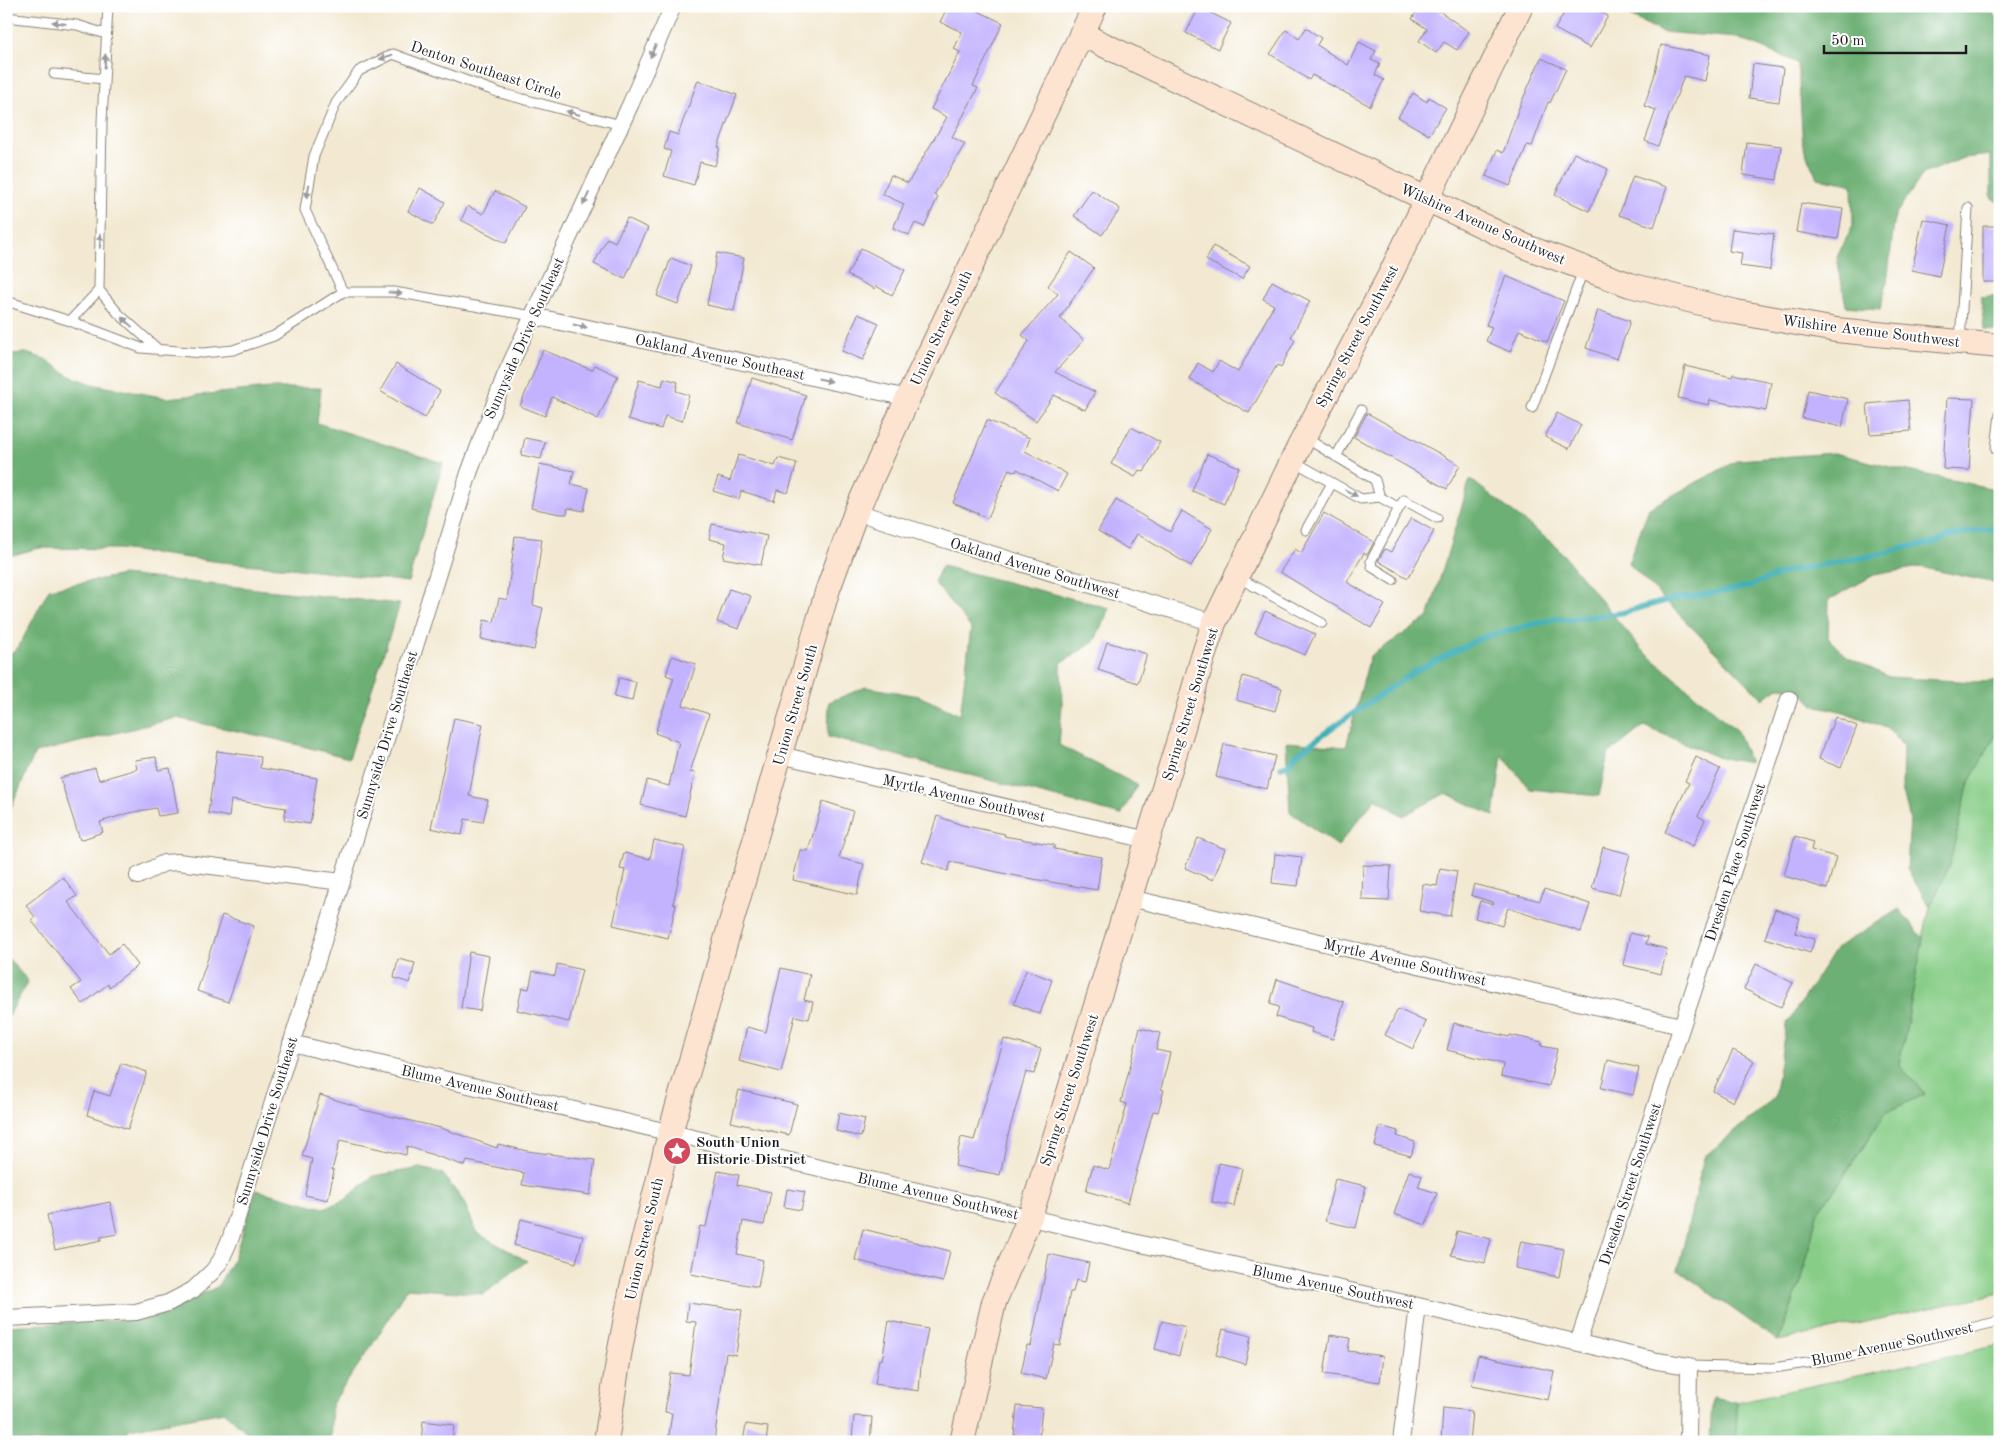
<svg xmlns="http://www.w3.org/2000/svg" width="2006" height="1448" font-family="'Old Standard TT',serif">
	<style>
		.green { fill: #87cd87; stroke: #527452 }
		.forest { fill: #6db074; stroke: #446648 }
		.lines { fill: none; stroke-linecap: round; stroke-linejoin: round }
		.stream { stroke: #3eafb7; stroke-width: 5.5 }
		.building { fill: #c3b3fe }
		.lane-casing { stroke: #888277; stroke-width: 11 }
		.street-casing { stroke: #888277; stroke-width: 18 }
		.secondary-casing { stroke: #888277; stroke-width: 26 }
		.lane { stroke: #fff; stroke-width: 9 }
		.street { stroke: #fff; stroke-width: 16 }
		.secondary { stroke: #fde4d1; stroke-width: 24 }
		.oneway { fill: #999 }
		.labels { text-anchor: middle; stroke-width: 4; stroke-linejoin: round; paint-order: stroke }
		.street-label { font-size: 15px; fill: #1c1c1c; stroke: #fff }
		.poi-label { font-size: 15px; font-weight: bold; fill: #1c1c1c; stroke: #fff; text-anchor: start }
	</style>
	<rect width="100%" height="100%" fill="#fff"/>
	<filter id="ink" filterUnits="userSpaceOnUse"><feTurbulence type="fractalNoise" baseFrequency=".02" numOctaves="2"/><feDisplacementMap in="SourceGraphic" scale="10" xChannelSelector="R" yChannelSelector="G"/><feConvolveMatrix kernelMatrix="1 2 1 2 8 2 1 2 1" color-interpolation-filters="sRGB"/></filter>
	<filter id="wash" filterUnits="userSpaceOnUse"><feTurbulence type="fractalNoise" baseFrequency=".0096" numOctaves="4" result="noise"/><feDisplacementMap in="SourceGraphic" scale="20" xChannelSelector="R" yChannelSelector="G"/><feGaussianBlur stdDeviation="1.12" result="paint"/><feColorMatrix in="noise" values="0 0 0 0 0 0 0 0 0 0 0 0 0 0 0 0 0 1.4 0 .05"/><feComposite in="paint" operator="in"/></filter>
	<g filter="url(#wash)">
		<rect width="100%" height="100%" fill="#f3e9d2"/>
		<path class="green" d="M2000 727V1293L1778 1341 1802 1279 1817 1213 1845 1175 1886 1112 1925 1094 1899 1065 1923 938 1930 907 1949 866 1969 782Z
			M2000 1345V1442H1736L1737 1402Z"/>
		<path class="forest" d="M1621 6H1990L1991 11 2000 21V204L1991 197V155L1963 158 1923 174 1895 215 1887 283 1880 309 1846 306 1837 257 1853 225 1852 184 1817 178 1803 147 1798 63 1738 38 1662 32 1620 11Z
			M2000 295V331L1984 330 1981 297Z
			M26 353 45 359 70 376 96 385 167 398 270 388H321L317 423 443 463 408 582 291 568 221 562 118 549 39 548 6 557V354Z
			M1834 453 1898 469 2000 490V584L1920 567 1874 575 1829 600 1828 638 1847 657 1889 677 1974 682 2000 681V727L1969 782 1949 866 1930 907 1907 869 1910 820 1902 788 1903 746 1889 729 1844 712 1814 705 1798 689 1779 687 1763 699 1628 563 1649 508 1738 460Z
			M1470 479 1557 547 1641 649 1737 731 1750 763 1717 757 1644 726 1608 754 1599 796 1530 789 1502 755 1494 816 1446 793 1403 816 1376 798 1338 846 1290 812 1286 742 1346 747 1370 656 1428 618Z
			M942 566 1110 608 1094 642 1061 663 1062 704 1059 745 1137 785 1121 815 828 737 829 702 866 687 919 696 960 715 971 628 934 582Z
			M123 575 400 604 349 758 279 740 176 718 35 753 7 817 6 825V656L18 648 49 589Z
			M1899 909 1923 938 1899 1065 1925 1094 1886 1112 1845 1175 1817 1213 1802 1279 1778 1341 1678 1270 1704 1157 1774 1098 1786 1025 1836 948Z
			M6 956 28 981 6 1021Z
			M420 1168 442 1173 464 1202 477 1233 527 1261 484 1294 407 1288 376 1339 332 1404 330 1442H258L224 1412 129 1429 123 1442H6V1326L151 1318 217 1287 234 1258 256 1190 324 1208 345 1200 373 1176Z
			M1712 1397 1737 1402 1736 1442H1710Z"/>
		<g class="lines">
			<path class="stream" d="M1281 767 1288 765 1297 754 1333 727 1414 672 1483 637 1558 618 1564 620 1621 613 1669 600 1727 591 1749 586 1789 571 1887 553 1900 548 1931 544 1949 536 2000 527"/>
		</g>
		<g id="blocks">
			<path class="building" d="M948 6H968L1003 23 973 86 978 88 952 137 965 144 934 195 938 197 924 227 915 223 909 235 893 228 904 204 882 194 891 175 908 183 947 117 931 109 960 52 954 49 962 32 940 22Z
				M1420 6H1432L1469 32 1457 50 1444 42 1436 53 1419 41 1427 29 1412 19Z
				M1568 6H1591L1608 16 1590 48 1555 29Z
				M1199 7 1231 23 1218 49 1186 33Z
				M1306 28 1321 38 1317 45 1348 65 1359 42 1376 51 1371 60 1380 64 1375 75 1384 80 1370 106 1312 75 1309 80 1270 54 1286 30 1299 39Z
				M1661 45 1710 55 1705 81 1684 76 1658 146 1645 141 1656 110 1644 106 1654 77Z
				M1541 58 1566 69 1550 103 1548 102 1532 146 1527 145 1510 186 1486 176 1497 150 1503 153 1518 110Z
				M1753 64 1783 68 1779 102 1749 98Z
				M698 80 737 95 718 147H720L715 166 700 162 694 185 664 176 671 151 664 149 669 132 678 135Z
				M1413 93 1427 102 1429 97 1446 108 1429 135 1398 117Z
				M1747 142 1781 146 1777 180 1743 175Z
				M1574 153 1608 169 1589 211 1555 195Z
				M1633 176 1667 187 1654 227 1619 215Z
				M420 188 445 202 433 225 408 211Z
				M1092 190 1120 209 1102 235 1074 216Z
				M495 191 525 207 506 243 461 220 468 206 483 214Z
				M1801 203 1843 209 1838 239 1796 232Z
				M627 218 648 228 625 279 594 264 607 238 615 242Z
				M1923 219 1950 225 1939 276 1912 270Z
				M1983 226H2000V282H1983Z
				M1732 229 1774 234 1770 270 1740 266 1742 253 1729 251Z
				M1213 246 1250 266 1242 279 1206 260Z
				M861 248 905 270 892 295 876 286 875 289 847 275Z
				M1071 252 1094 268 1060 318 1084 340 1055 372 1095 392 1085 410 1054 395 1036 421 995 393 1029 341 1022 335 1058 294 1048 286Z
				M717 253 744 258 734 311 707 305Z
				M671 258 691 266 678 304 657 296Z
				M1506 276 1564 301 1547 342 1519 330 1510 352 1486 341 1492 327 1486 325Z
				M1272 281 1310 301 1291 337 1295 340 1281 367 1277 365 1249 413 1189 379 1198 363 1213 372 1219 361 1238 372 1274 305 1263 299Z
				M1598 310 1630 321 1617 359 1586 348Z
				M858 314 879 323 863 360 842 351Z
				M543 350 592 370 595 365 618 376 598 419 552 397 545 416 520 406Z
				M396 364 440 391 425 418 380 391Z
				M1685 366 1732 377 1733 374 1771 382 1766 411 1710 400 1709 405 1678 398Z
				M664 378 678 382 676 391 689 395 682 421 665 416 661 429 628 419 639 380 662 386Z
				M752 378 806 395 792 440 738 423Z
				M1808 390 1848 399 1842 427 1802 418Z
				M1947 398 1974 399 1969 470 1943 469Z
				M1908 400 1911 431 1870 434 1867 404Z
				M1367 413 1460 465 1447 489 1354 437Z
				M1557 413 1581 425 1569 449 1545 437Z
				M987 420 1030 438 1025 451 1067 474 1058 491 1017 469 1016 472 1009 469 988 518 953 503Z
				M1131 427 1160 442 1144 472 1139 470 1135 477 1111 464Z
				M525 438 545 442 541 459 521 455Z
				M1207 454 1239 467 1224 504 1192 491Z
				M738 455 775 466 778 458 797 463 788 493 777 490 774 501 741 491 739 499 713 491 718 477 730 481Z
				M540 464 574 471 571 484 589 488 584 511 568 508 567 514H560L531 508Z
				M1116 500 1170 532 1182 511 1212 529 1191 566 1137 534 1128 549 1098 531Z
				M1324 513 1374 542 1367 555 1364 553 1347 582 1385 605 1371 628 1280 572 1295 549 1301 553Z
				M1411 518 1434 531 1408 578 1378 561 1385 549 1391 552Z
				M712 524 767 536 761 565 723 558 726 543 709 539Z
				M515 536 542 539 533 605 543 608 534 650 481 639 484 620 494 622 499 598 507 600Z
				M729 589 751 596 739 629 717 622Z
				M1265 611 1315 634 1305 655 1255 633Z
				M1107 642 1147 654 1138 683 1098 670Z
				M672 656 696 664 683 705 709 714 690 772 695 773 685 816 641 805 647 780 669 786 679 742 655 733 674 678 666 675Z
				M1243 676 1282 688 1275 711 1236 700Z
				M619 678 636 682 632 701 614 697Z
				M1835 717 1857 726 1841 768 1819 759Z
				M454 718 483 724 469 796 488 800 483 822 465 819 462 835 431 828Z
				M1224 744 1275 756 1267 789 1216 777Z
				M217 751 261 757 260 768 317 778 310 824 284 820 286 808 231 800 229 817 208 813Z
				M156 757 158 770 170 768 178 813 158 816 156 808 129 813 100 822 103 832 80 840 60 778 95 768 99 780 137 769 135 760Z
				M1696 757 1720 769 1698 816 1705 820 1693 846 1665 832 1689 783 1685 781Z
				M823 801 853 811 839 858 864 864 857 895 793 880 800 850 808 851Z
				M937 816 962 825 1005 834 1004 836 1054 845V849L1102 857 1097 890 1016 876 951 862 948 871 922 862Z
				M1795 836 1813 842 1811 850 1836 857 1827 889 1784 876Z
				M1198 838 1225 849 1213 880 1185 868Z
				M654 840 685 847 673 904 676 905 668 938 613 925 625 870 620 869 624 853 650 859Z
				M1603 847 1630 854 1619 895 1592 888Z
				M1275 854 1302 857 1298 886 1272 883Z
				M1363 865 1391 866 1389 901 1362 900Z
				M1440 868 1457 871 1450 916 1419 911 1423 884 1437 886Z
				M63 877 77 896 68 902 109 954 122 944 138 965 109 987 108 984 83 1004 71 989 81 982 31 920 35 917 26 905Z
				M1474 884 1540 901 1544 889 1590 904 1581 932 1508 908 1502 926 1475 918 1480 901 1493 905 1494 903 1471 895Z
				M1775 909 1800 918 1795 933 1815 939 1810 953 1765 938Z
				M222 915 254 926 228 1002 197 991Z
				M1630 933 1648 937 1646 944 1667 949 1661 974 1623 965Z
				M469 952 489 956 480 1011 461 1008Z
				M398 959 415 963 410 983 394 978Z
				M557 964 582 970 569 1022 517 1010 522 988 529 989 533 971 555 976Z
				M1756 964 1793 983 1781 1007 1744 989Z
				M781 968 810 975 804 1000 813 1002 809 1019 795 1016 781 1072 739 1061 747 1027 766 1032Z
				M1026 970 1052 980 1040 1014 1014 1004Z
				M1277 979 1344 1002 1333 1039 1311 1032 1312 1028 1276 1017 1279 1007 1270 1004Z
				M1398 1009 1426 1022 1413 1049 1385 1035Z
				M1454 1023 1509 1037 1510 1035 1542 1042 1541 1046 1557 1049 1549 1086 1501 1076 1503 1064 1447 1050Z
				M1140 1028 1160 1033 1156 1050 1170 1053 1161 1089 1164 1090 1158 1112 1153 1111 1128 1203 1086 1191 1093 1165 1109 1170 1127 1104 1121 1102Z
				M1004 1039 1041 1049 1034 1074 1026 1072 1008 1135 1000 1175 955 1166 961 1137 974 1140Z
				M1733 1050 1754 1061 1733 1102 1713 1091Z
				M1608 1060 1639 1068 1633 1095 1601 1088Z
				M121 1063 147 1072 128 1129 87 1115 94 1091 110 1096Z
				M739 1090 797 1104 789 1135 731 1122Z
				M320 1095 359 1107V1109L441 1128 497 1148 498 1144 527 1151 595 1160 590 1195 522 1185 524 1173 467 1161 465 1166 407 1146 406 1155 340 1140 332 1170H334L328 1200 305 1195 312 1159 302 1156Z
				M839 1113 865 1119 861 1137 836 1131Z
				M1380 1126 1398 1131 1397 1136 1415 1142 1411 1156 1375 1146Z
				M1219 1163 1242 1168 1234 1206 1212 1202Z
				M718 1171 739 1175 737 1185 771 1192 764 1225 743 1221 737 1254 763 1260 758 1287 691 1274 700 1226 706 1227Z
				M1409 1171 1422 1176 1418 1187 1437 1193 1426 1225 1394 1214Z
				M1335 1179 1366 1186 1356 1228 1325 1221Z
				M787 1189 805 1192 801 1210 784 1207Z
				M110 1202 117 1234 101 1237V1240L55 1250 47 1215Z
				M521 1219 583 1236 576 1263 514 1245Z
				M863 1229 950 1251 943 1282 855 1260Z
				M1457 1231 1491 1239 1485 1263 1451 1255Z
				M1521 1241 1564 1249 1559 1277 1515 1268Z
				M1049 1254 1089 1263 1085 1282 1076 1280 1073 1292H1070L1060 1345 1054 1344 1046 1379 1021 1373 1027 1345 1031 1346Z
				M688 1303 742 1310 736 1355 726 1353 714 1442H668L672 1413 665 1412 670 1373 689 1375 696 1322 686 1321Z
				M889 1321 928 1329 921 1365 919 1391 875 1384 879 1359 882 1360Z
				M1162 1321 1186 1327 1179 1356 1155 1349Z
				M1223 1329 1251 1336 1245 1364 1216 1355Z
				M1330 1335 1350 1338 1348 1351 1383 1356 1380 1382 1324 1374Z
				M1478 1355 1554 1371 1548 1400 1472 1385Z
				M1017 1406 1042 1408 1039 1438 1014 1435Z
				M1443 1408 1472 1411 1469 1442H1441Z
				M854 1416 872 1417 870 1441 852 1440Z
				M423 1421 454 1425 452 1442H421Z
				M746 1424 768 1427 766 1442H743Z"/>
		</g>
	</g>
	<g filter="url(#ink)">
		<use href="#blocks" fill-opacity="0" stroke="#888277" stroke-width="1"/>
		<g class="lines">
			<defs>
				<path id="lane" d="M108 6 102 122 99 290 118 313 160 351
					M6 17 77 25 106 34
					M54 74 104 79
					M6 301 70 321 99 290
					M533 316 394 292H343L305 210 314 156 336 103 359 71 393 54 500 93 621 125
					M70 321 141 348 203 353 233 350 274 336 343 292
					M1960 342 1968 208
					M1532 408 1584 268
					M1996 449 2000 414
					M1336 457 1361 410
					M1293 461 1361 499 1380 497 1375 480 1304 437
					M1380 497 1399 508 1371 561 1372 567 1393 580
					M1399 508 1404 500 1437 518
					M1306 530 1332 483
					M1237 577 1322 623
					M1689 1366 1773 1368 1854 1356 2000 1321"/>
				<path id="street" d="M533 316 908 398
					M856 512 1214 623
					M780 755 1148 840
					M138 876 164 863 178 862 342 882
					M1130 898 1681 1026
					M291 1043 1192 1256 1418 1306 1657 1361 1689 1366 1688 1442
					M6 1318 136 1312 168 1303 193 1290 213 1271 221 1260 231 1237 469 473 505 376 631 103 673 6
					M1578 1343 1789 699
					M1401 1442 1418 1306"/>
				<path id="secondary" d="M1081 34 1529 248 1630 285 1736 312 1836 330 2000 346
					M606 1442 619 1355 632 1287 670 1133 827 592 856 512 908 398 1095 6
					M962 1442 994 1302 1030 1217 1183 727 1202 660 1214 623 1300 445 1390 275 1521 6"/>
			</defs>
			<use href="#lane" class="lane-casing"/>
			<use href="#street" class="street-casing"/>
			<use href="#secondary" class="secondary-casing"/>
			<use href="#lane" class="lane"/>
			<use href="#street" class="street"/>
			<use href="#secondary" class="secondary"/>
		</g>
		<defs><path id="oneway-solid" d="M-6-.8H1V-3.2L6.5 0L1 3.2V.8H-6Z" transform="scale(1.25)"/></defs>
		<g class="oneway">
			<use href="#oneway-solid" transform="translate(59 23) rotate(-172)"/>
			<use href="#oneway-solid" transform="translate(653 51) rotate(113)"/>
			<use href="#oneway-solid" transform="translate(386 57) rotate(161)"/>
			<use href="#oneway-solid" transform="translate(105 61) rotate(-87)"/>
			<use href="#oneway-solid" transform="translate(573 113) rotate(-165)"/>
			<use href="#oneway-solid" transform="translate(308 191) rotate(100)"/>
			<use href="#oneway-solid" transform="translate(586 199) rotate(115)"/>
			<use href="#oneway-solid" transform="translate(100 241) rotate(-89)"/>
			<use href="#oneway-solid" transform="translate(395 293) rotate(5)"/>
			<use href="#oneway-solid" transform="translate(127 322) rotate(-137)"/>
			<use href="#oneway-solid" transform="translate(580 326) rotate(12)"/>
			<use href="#oneway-solid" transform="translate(825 380) rotate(12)"/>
			<use href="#oneway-solid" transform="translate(1351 493) rotate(28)"/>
		</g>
	</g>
	<defs>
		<symbol id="sight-disc" viewBox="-11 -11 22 22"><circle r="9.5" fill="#d1495b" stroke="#fff"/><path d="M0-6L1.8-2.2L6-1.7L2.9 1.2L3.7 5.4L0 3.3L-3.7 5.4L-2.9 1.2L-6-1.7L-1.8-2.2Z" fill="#fff"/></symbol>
	</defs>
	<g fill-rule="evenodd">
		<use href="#sight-disc" x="661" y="1135" width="32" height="32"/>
	</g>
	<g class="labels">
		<g class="street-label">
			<text transform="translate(486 70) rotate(18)" y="5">Denton Southeast Circle</text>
			<text transform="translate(1483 224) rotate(24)" y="5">Wilshire Avenue Southwest</text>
			<text transform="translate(941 328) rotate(-65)" y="5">Union Street South</text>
			<text transform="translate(1871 331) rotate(7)" y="5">Wilshire Avenue Southwest</text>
			<text transform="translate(1357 336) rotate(-62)" y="5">Spring Street Southwest</text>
			<text transform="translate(524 338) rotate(-66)" y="5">Sunnyside Drive Southeast</text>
			<text transform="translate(720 357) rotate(12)" y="5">Oakland Avenue Southeast</text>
			<text transform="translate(1035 568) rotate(17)" y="5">Oakland Avenue Southwest</text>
			<text transform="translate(1190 704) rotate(-73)" y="5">Spring Street Southwest</text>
			<text transform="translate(795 705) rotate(-74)" y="5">Union Street South</text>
			<text transform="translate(387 735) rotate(-73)" y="5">Sunnyside Drive Southeast</text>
			<text transform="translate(964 798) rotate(13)" y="5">Myrtle Avenue Southwest</text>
			<text transform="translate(1735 862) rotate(-72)" y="5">Dresden Place Southwest</text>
			<text transform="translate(1405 962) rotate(13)" y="5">Myrtle Avenue Southwest</text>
			<text transform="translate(480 1088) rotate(13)" y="5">Blume Avenue Southeast</text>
			<text transform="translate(1069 1090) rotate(-72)" y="5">Spring Street Southwest</text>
			<text transform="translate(267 1121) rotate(-73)" y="5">Sunnyside Drive Southeast</text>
			<text transform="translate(1630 1184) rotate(-72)" y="5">Dresden Street Southwest</text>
			<text transform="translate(938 1196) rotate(13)" y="5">Blume Avenue Southwest</text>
			<text transform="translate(644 1239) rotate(-77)" y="5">Union Street South</text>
			<text transform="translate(1333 1287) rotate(12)" y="5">Blume Avenue Southwest</text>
			<text transform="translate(1892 1344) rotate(-12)" y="5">Blume Avenue Southwest</text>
		</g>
		<g class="poi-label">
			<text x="696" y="1147">South Union<tspan x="696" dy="17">Historic District</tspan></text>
		</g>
	</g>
	<rect width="2006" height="1448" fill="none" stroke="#fff" stroke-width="25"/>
	<path d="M1824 45v8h142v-8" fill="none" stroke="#1c1c1c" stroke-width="2.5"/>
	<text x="1831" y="45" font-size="15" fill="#1c1c1c" stroke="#ffffff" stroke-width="4" paint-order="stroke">50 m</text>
</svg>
